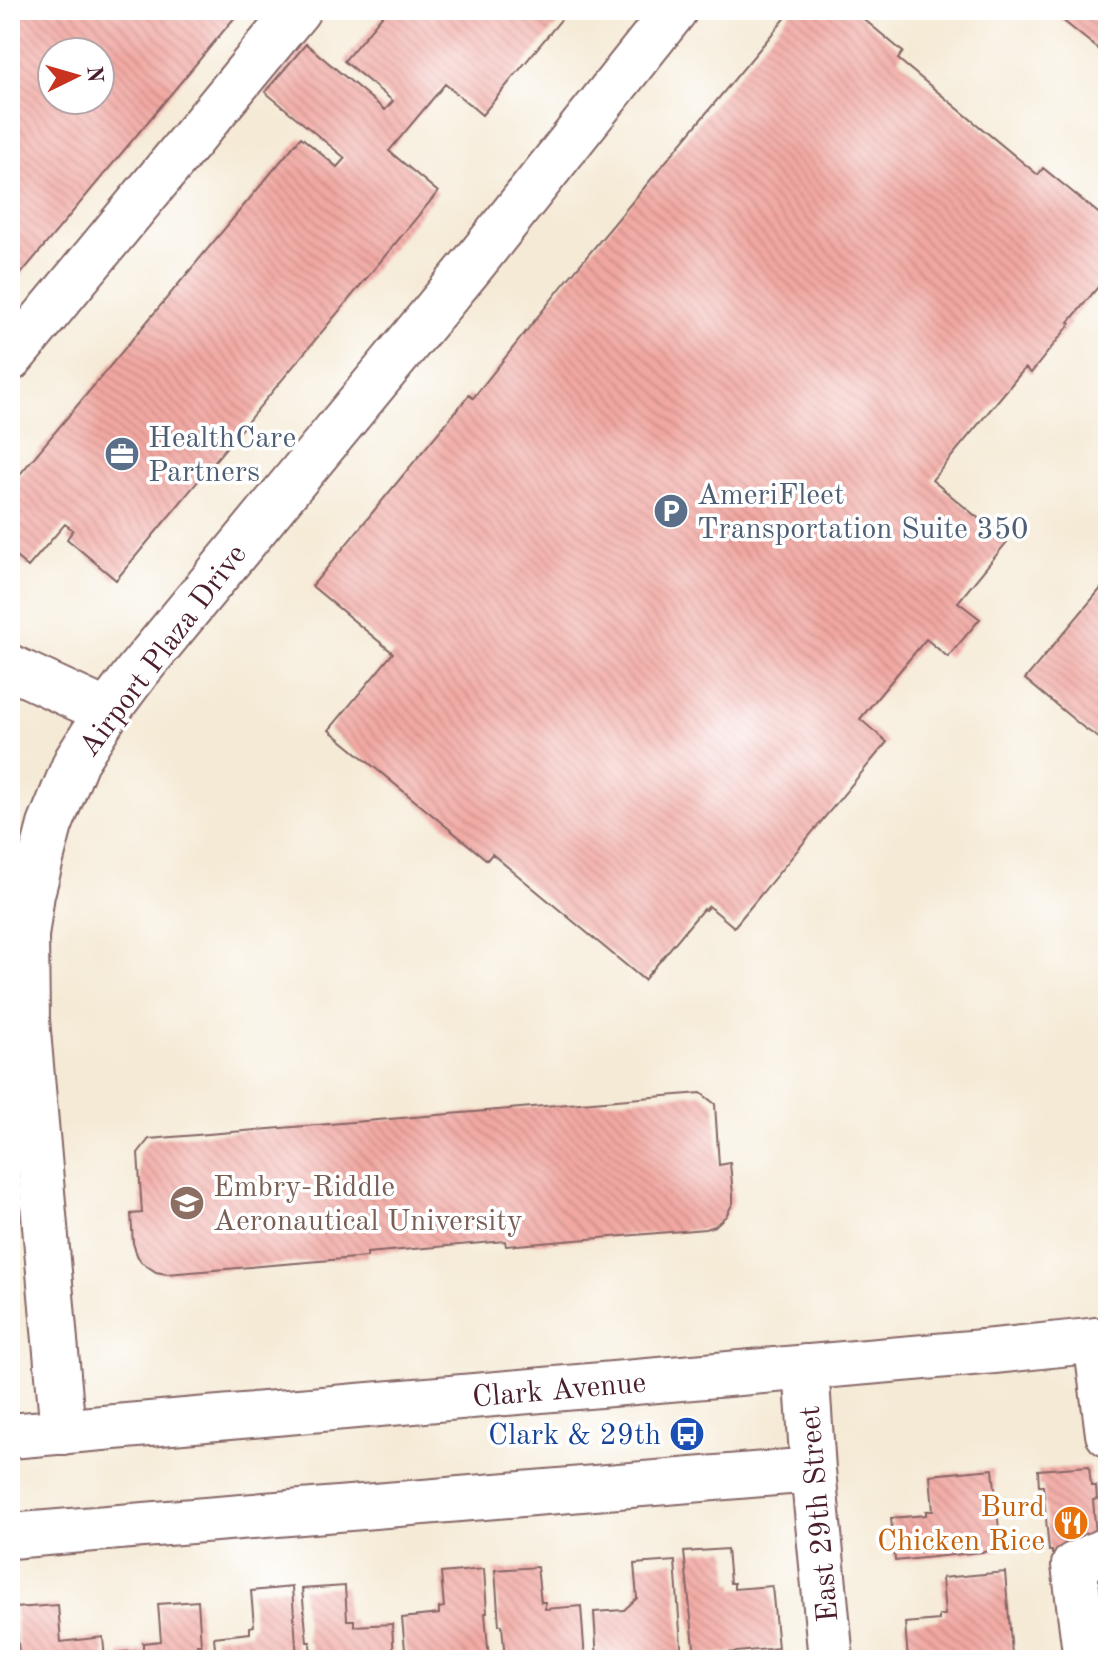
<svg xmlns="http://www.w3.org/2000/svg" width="1118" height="1670" font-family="'Old Standard TT',serif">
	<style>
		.building { fill: url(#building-back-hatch); fill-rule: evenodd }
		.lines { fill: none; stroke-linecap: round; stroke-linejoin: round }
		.minor-casing { stroke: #866666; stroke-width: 48 }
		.major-casing { stroke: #866666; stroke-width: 48 }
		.minor { stroke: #fff; stroke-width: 44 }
		.major { stroke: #fff; stroke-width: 44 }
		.labels { text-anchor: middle; stroke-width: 7; stroke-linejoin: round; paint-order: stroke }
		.service-label { font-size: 30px; fill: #4e5e75; stroke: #fff; text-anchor: start }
		.street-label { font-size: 30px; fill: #4a1f2b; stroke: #fff }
		.education-label { font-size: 30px; fill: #785e54; stroke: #fff; text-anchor: start }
		.transit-label { font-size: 30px; fill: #164399; stroke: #fff; text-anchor: end }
		.food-label { font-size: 30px; fill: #c56008; stroke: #fff; text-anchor: end }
	</style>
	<defs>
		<pattern id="building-back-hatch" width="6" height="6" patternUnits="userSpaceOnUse" patternTransform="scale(2)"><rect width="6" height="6" fill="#f1a7a1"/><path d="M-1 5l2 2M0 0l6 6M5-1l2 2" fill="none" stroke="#d08f8b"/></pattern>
	</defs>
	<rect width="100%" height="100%" fill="#fff"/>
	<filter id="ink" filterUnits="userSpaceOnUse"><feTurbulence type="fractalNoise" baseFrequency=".0125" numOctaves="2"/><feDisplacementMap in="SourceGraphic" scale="16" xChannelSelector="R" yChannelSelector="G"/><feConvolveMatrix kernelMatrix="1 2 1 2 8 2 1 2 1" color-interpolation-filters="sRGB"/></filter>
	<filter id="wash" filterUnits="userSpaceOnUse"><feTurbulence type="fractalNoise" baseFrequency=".006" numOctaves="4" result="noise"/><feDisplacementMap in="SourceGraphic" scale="32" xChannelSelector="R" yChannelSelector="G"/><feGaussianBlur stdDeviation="1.8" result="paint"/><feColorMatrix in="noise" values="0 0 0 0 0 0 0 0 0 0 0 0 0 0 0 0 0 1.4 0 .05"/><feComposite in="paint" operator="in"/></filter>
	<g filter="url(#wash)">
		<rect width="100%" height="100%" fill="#f5ead5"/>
		<g id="blocks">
			<path class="building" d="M10 10H241L10 287ZM52 52H100V100H52Z
				M387 10H569L482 115 445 84 389 151 438 192 116 580 67 539 73 530 65 524 28 567 10 552V486L301 137 337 167 345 158 265 92 306 44 385 110 393 101 344 61Z
				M792 10H853L903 52 898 59 1038 175 1043 168 1108 221V275L1069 322 1071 323 1031 373 1025 368 932 480 1007 542 958 602 980 619 948 657 926 639 860 719 887 742 734 927 709 906 705 910 703 909 644 980 492 854 487 860 329 730 393 653 312 586 469 395 473 398 563 285Z
				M1050 10H1108V57Z
				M1108 580V744L1084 728 1025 679Z
				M701 1093 715 1104 719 1165 730 1163 733 1195V1203L726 1216 715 1226 705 1229 506 1246 505 1241 367 1253V1257L167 1274 156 1272 141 1262 137 1255 133 1243 131 1214 142 1213 138 1153 149 1139Z
				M1089 1466 1091 1486H1096L1097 1499 1093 1500 1097 1547 1095 1551 1052 1554V1551H1049L1043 1486H1039L1038 1470Z
				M993 1469 1001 1550 895 1561 891 1518 926 1515V1511H933L930 1475Z
				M727 1549 730 1583H734V1589L772 1586 778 1648 695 1656 684 1552Z
				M1108 1560V1660H1099L1092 1562Z
				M675 1561 682 1660H597L594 1612 624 1610 637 1598 634 1564Z
				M537 1567 541 1602H545V1609L581 1606 585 1660H505L502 1625H499L495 1570Z
				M484 1569 487 1613H485L489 1660H406L402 1618 439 1614V1608L444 1607 441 1573Z
				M1005 1572 1012 1654 956 1660H908L905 1623 939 1620V1615H945L942 1578Z
				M345 1586 347 1620H354V1626L392 1624 394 1660H311L310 1642H307L302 1589Z
				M292 1587 297 1660H216L214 1637 250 1633V1627L254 1626 251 1591Z
				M198 1601 201 1645H197L198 1660H120V1652L143 1651V1643L161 1641 158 1604Z
				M58 1605 61 1642 103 1637 105 1660H22L21 1653H19L15 1608Z"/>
		</g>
	</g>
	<g filter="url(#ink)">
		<use href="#blocks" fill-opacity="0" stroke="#866666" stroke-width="2"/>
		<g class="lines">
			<defs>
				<path id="minor" d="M10 359 298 10
					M10 667 107 712
					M1096 1340 1108 1434
					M806 1367 813 1470 831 1660
					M63 1432 27 1020 26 936 32 894 50 825 76 761 107 712 137 672 474 263 675 10
					M10 1536 813 1470
					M1086 1660 1074 1565 1108 1549"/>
				<path id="major" d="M10 1436 994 1351 1108 1339"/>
			</defs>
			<use href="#minor" class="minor-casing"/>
			<use href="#major" class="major-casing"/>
			<use href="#minor" class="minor"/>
			<use href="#major" class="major"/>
		</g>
	</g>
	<defs>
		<symbol id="office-disc" viewBox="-11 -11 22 22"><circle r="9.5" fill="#5c6f8a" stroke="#fff"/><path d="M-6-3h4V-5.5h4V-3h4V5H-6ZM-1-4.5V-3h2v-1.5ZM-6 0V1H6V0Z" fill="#fff"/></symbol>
		<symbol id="parking-disc" viewBox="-11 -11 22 22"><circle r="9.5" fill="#5c6f8a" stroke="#fff"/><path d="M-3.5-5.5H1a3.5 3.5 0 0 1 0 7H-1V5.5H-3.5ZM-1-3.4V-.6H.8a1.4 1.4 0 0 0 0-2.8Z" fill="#fff"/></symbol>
		<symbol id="university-disc" viewBox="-11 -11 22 22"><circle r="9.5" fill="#8d6e63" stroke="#fff"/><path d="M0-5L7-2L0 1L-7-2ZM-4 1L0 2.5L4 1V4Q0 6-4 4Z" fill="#fff"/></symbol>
		<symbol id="bus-disc" viewBox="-11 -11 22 22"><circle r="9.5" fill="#1a4fb4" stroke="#fff"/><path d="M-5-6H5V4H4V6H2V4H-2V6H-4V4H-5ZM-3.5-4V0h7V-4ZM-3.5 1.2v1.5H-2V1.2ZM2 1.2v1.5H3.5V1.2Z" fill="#fff"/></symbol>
		<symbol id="restaurant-disc" viewBox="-11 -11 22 22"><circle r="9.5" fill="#e8710a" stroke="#fff"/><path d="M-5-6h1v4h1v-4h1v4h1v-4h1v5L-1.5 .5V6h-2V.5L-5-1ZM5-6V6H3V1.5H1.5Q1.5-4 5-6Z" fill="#fff"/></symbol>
	</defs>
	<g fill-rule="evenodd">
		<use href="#office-disc" x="102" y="434" width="40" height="40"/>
		<use href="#parking-disc" x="651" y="491" width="40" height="40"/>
		<use href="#university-disc" x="167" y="1183" width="40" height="40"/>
		<use href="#bus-disc" x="667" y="1414" width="40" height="40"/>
		<use href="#restaurant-disc" x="1051" y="1503" width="40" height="40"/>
	</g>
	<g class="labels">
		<g class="service-label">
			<text x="148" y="447">HealthCare<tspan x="148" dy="34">Partners</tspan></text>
			<text x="697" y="504">AmeriFleet<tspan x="697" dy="34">Transportation Suite 350</tspan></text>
		</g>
		<g class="street-label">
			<text transform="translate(162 650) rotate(-53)" y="10">Airport Plaza Drive</text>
			<text transform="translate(559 1389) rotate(-5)" y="10">Clark Avenue</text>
			<text transform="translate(818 1514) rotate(-95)" y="10">East 29th Street</text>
		</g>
		<g class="education-label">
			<text x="213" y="1196">Embry-Riddle<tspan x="213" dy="34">Aeronautical University</tspan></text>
		</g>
		<g class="transit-label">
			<text x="661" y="1444">Clark &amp; 29th</text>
		</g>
		<g class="food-label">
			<text x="1045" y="1516">Burd<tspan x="1045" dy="34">Chicken Rice</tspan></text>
		</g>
	</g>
	<rect width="1118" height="1670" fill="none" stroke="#fff" stroke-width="40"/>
	<g transform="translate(76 76) rotate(85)"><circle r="38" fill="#ffffff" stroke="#b7a5aa" stroke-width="2"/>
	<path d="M0-6L14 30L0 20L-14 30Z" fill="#c8321e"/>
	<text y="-12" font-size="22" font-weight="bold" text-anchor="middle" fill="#4a1f2b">N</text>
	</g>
</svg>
